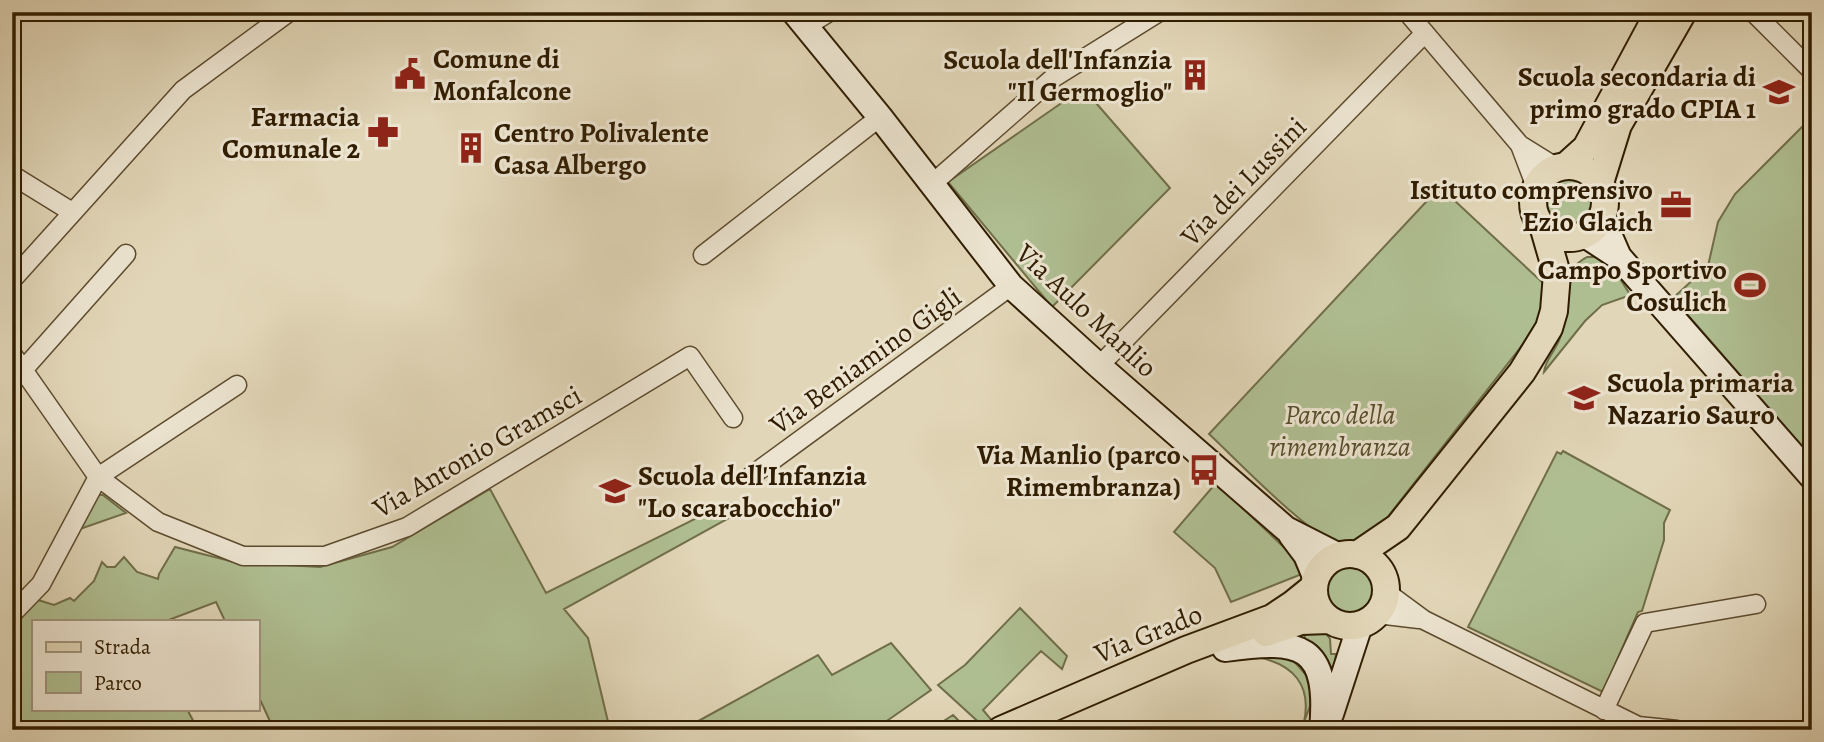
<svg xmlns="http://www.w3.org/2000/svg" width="1824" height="742" font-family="Alegreya,serif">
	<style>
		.green { fill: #afbe91; stroke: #706e49; stroke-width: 2 }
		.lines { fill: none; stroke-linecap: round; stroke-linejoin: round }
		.street-casing { stroke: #5c4b2e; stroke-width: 21 }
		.secondary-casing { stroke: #301d01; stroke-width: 28 }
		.primary-casing { stroke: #301d01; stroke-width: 30 }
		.street { stroke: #ece4d0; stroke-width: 18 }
		.secondary { stroke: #ece4d0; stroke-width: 24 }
		.primary { stroke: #e1d6b7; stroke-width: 26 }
		.labels { text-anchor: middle; stroke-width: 6; stroke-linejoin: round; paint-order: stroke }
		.poi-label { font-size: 28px; font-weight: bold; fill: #301d01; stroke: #ece4d0; text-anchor: end }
		.street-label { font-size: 28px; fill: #301d01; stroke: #ece4d0 }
		.park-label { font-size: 28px; font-style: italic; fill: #564d2c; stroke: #ece4d0 }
	</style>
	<rect width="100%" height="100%" fill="#e1d6b7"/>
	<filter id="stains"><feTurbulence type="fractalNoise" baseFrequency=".00286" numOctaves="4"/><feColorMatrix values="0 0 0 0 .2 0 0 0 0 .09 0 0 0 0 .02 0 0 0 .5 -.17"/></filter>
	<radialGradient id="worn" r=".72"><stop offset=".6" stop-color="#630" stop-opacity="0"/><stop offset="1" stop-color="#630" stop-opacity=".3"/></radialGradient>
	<path class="green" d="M1083 88 1170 188 1052 307 948 182Z
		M1812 117V450L1808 453 1673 298 1708 266 1718 222 1735 194Z
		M1541 203a29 29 0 1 1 58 0a29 29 0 1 1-58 0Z
		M1440 187 1543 283 1541 313 1534 328 1535 329 1386 519C1374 531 1359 547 1340 544 1312 539 1234 457 1209 434Z
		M1587 257H1597L1619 277 1629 293 1628 296 1602 305 1585 321 1544 372C1545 360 1556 350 1560 338 1565 320 1568 279 1575 267 1578 262 1582 260 1587 257Z
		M1563 451 1670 510 1664 523V540L1642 611 1638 612 1603 692 1468 627 1557 452 1561 454Z
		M1216 483 1290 553 1302 574 1231 602 1215 568 1174 532Z
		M490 489 546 593 729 502 747 508 564 609 588 638 610 730H274L257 693V621H225L216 602 166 621H33V709H187L198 730H12V625L38 600 54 605 70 598 74 601 94 581 102 562 107 567H115L124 557 137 572 158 579 159 574 175 547 234 562 320 567 392 547Z
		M97 495H103L126 513 80 529Z
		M1321 590a28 28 0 1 1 56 0a28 28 0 1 1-56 0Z
		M1020 608 1067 656 1062 669 1041 651 983 710 994 723 984 727 938 685 965 665Z
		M1325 632 1330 639 1331 654H1336L1332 688 1302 644 1306 633Z
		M891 643 931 690 881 725 883 730H682L818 655 832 675Z
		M1264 655 1293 660 1306 675 1311 685 1312 701 1304 722C1312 685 1293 664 1257 657Z
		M953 715 968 730H930Z"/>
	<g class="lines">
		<defs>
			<path id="street" d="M1407 12 1520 145 1557 168
				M1753 12 1812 71
				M805 27 829 12
				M1520 145 1536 187
				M12 175 72 212
				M932 184 1053 78 1159 12
				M703 255 880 117
				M12 280 183 90 289 12
				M12 354 98 477 158 522 243 556H325L407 527 690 356 733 418
				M1099 366 1425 33
				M23 370 126 254
				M751 476 1011 286
				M1386 592 1424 620 1638 726 1677 730
				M12 614 41 584 98 477 237 385
				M1377 614 1419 619
				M1604 710 1645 623 1756 604"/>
			<path id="secondary" d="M794 12 880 117 1011 286 1099 366 1286 529 1339 556
				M1602 218 1619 257
				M1585 235 1620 258 1812 477
				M1291 535 1306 555 1316 579
				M1225 649C1301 638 1330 644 1322 730
				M1331 714 1360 625"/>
			<path id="primary" d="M1533 202a36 36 0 1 1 72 0a36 36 0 1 1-72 0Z
				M1566 166 1586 148 1659 12
				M1600 183 1618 125 1683 12
				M1314 590a36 36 0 1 1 72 0a36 36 0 1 1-72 0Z
				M1357 555 1398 527 1522 372 1549 328 1554 311 1557 274 1544 229
				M1266 633 1301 621 1329 620
				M1001 730 1186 650 1272 618 1293 604 1314 587"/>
		</defs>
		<use href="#street" class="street-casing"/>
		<use href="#secondary" class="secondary-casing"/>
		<use href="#primary" class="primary-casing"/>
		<use href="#street" class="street"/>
		<use href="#secondary" class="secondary"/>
		<use href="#primary" class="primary"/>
	</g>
	<defs>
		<symbol id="civic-bare" viewBox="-9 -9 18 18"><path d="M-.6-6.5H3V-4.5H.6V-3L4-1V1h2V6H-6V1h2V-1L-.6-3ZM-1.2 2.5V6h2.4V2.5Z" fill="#8f2418" stroke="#ece4d0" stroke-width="2.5" paint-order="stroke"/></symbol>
		<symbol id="building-bare" viewBox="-9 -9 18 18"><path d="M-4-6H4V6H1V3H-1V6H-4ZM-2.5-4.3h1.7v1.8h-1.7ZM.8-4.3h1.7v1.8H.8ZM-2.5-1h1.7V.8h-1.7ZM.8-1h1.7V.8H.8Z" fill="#8f2418" stroke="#ece4d0" stroke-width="2.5" paint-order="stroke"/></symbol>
		<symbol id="school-bare" viewBox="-9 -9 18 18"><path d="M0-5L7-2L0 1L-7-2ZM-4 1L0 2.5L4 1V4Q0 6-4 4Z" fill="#8f2418" stroke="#ece4d0" stroke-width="2.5" paint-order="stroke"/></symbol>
		<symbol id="pharmacy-bare" viewBox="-9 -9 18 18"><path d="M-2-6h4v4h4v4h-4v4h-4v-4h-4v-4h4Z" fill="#8f2418" stroke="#ece4d0" stroke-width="2.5" paint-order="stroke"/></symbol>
		<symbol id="office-bare" viewBox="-9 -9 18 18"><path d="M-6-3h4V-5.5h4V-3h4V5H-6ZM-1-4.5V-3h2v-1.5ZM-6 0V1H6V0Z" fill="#8f2418" stroke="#ece4d0" stroke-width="2.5" paint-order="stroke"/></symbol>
		<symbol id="stadium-bare" viewBox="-9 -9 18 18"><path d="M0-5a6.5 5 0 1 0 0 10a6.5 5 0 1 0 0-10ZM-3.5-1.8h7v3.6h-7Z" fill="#8f2418" stroke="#ece4d0" stroke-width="2.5" paint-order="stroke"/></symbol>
		<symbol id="bus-bare" viewBox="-9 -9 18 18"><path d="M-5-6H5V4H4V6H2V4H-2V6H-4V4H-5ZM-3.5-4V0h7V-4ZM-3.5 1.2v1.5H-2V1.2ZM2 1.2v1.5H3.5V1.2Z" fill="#8f2418" stroke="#ece4d0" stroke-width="2.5" paint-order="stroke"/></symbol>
	</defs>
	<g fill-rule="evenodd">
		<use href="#civic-bare" x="388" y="52" width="44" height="44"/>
		<use href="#building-bare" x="1173" y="53" width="44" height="44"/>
		<use href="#school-bare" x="1757" y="70" width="44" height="44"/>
		<use href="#pharmacy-bare" x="361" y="110" width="44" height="44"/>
		<use href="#building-bare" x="449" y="126" width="44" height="44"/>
		<use href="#office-bare" x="1654" y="183" width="44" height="44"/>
		<use href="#stadium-bare" x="1728" y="263" width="44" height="44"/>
		<use href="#school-bare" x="1562" y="376" width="44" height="44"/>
		<use href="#bus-bare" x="1182" y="448" width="44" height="44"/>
		<use href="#school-bare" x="593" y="469" width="44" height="44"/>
	</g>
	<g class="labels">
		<g class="poi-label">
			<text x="433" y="68" text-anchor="start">Comune di<tspan x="433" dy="32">Monfalcone</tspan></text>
			<text x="1172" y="69">Scuola dell'Infanzia<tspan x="1172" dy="32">"Il Germoglio"</tspan></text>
			<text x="1756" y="86">Scuola secondaria di<tspan x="1756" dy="32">primo grado CPIA 1</tspan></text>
			<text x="360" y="126">Farmacia<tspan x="360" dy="32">Comunale 2</tspan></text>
			<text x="494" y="142" text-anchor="start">Centro Polivalente<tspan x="494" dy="32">Casa Albergo</tspan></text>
			<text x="1653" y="199">Istituto comprensivo<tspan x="1653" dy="32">Ezio Glaich</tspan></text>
			<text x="1727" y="279">Campo Sportivo<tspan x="1727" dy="32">Cosulich</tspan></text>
			<text x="1607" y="392" text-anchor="start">Scuola primaria<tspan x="1607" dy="32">Nazario Sauro</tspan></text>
			<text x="1181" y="464">Via Manlio (parco<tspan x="1181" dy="32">Rimembranza)</tspan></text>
			<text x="638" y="485" text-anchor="start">Scuola dell'Infanzia<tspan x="638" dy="32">"Lo scarabocchio"</tspan></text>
		</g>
		<g class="street-label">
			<text transform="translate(1243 181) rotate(-46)" y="10">Via dei Lussini</text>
			<text transform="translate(1087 310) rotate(43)" y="10">Via Aulo Manlio</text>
			<text transform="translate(865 360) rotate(-36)" y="10">Via Beniamino Gigli</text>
			<text transform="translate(477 451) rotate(-30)" y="10">Via Antonio Gramsci</text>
			<text transform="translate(1148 633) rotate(-22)" y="10">Via Grado</text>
		</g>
		<g class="park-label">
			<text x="1340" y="424">Parco della<tspan x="1340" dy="32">rimembranza</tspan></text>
		</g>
	</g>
	<rect width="1824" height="742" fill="none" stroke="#e1d6b7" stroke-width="42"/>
	<rect x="14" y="14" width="1796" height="714" fill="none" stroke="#301d01" stroke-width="3.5"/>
	<rect x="21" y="21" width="1782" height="700" fill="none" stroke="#301d01" stroke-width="2"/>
	<rect x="32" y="620" width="228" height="91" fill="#ece4d0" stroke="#a1947d" stroke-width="2"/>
	<rect x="46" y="642" width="35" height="10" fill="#e1d6b7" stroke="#a1947d" stroke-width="2"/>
	<text x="94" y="654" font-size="21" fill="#301d01">Strada</text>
	<rect x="46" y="672" width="35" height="21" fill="#afbe91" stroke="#a1947d" stroke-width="2"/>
	<text x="94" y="690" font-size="21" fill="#301d01">Parco</text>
	<rect width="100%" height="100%" filter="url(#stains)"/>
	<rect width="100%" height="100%" fill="url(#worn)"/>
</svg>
